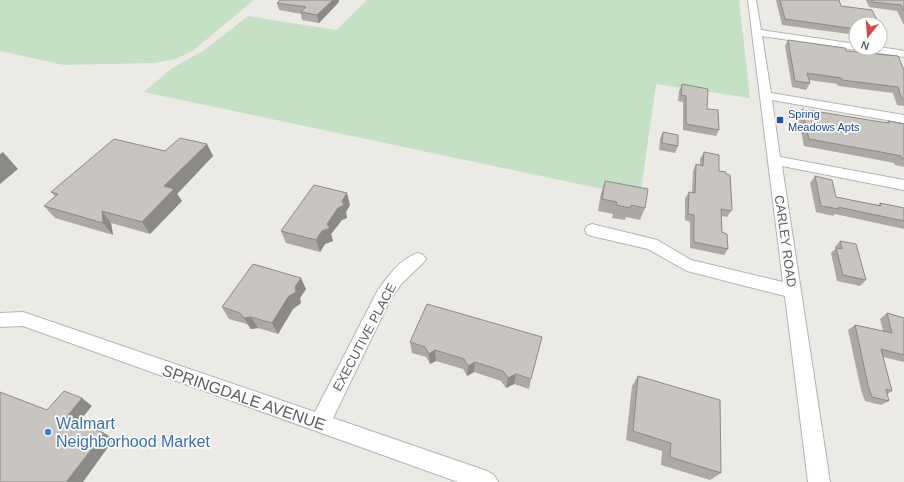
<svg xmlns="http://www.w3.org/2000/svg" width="904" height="482" font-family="Arial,sans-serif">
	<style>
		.green { fill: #c4e1c3 }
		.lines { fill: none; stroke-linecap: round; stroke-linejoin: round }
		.minor-casing { stroke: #b1b4b7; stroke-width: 2 }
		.minor { fill: #fff; fill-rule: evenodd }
		.wall { fill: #aca9a5 }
		.shaded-wall { fill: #8c8a86 }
		.building { fill: #c8c5c0; stroke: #8c8a86 }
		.transit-dot { fill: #1a4fb4; stroke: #fff; stroke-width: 1.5 }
		.shop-dot { fill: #3f7fe0; stroke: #fff; stroke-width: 1.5 }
		.labels { text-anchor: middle; stroke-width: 3.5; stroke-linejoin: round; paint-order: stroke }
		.far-transit-label { font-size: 11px; fill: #164399; stroke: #fff; text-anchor: start }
		.street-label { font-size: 13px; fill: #5c5f62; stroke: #fff }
		.near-street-label { font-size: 16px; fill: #5c5f62; stroke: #fff }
		.near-shop-label { font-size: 16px; fill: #366cbe; stroke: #fff; text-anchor: start }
	</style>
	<rect width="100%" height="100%" fill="#eceae4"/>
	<path class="green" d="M0 0H254L194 50 176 59 153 63 64 65 0 51Z
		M367 0H739L750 98 656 84 640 197 144 92 171 69 206 49 248 16 336 30Z"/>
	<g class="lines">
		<defs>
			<path id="minor" d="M748 0H756L761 30 856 44V48H860L856 50 762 36 771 93 904 115V123L772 100 780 157 904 180V190L782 166 830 482H808L785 296 687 271 648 249 592 236 587 234 585 230 587 226 592 224 657 240 691 260 783 282Z
				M880 47 904 51V57L866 51 861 48Z
				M418 253 423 255 426 259 423 263 402 283 390 300 333 418 487 471 494 475 498 482H458L23 326 0 327V313L23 312 315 412 378 290C388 276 401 258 418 253Z"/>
		</defs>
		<use href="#minor" class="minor-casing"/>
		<use href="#minor" class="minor"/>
	</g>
	<path class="wall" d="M280 0H339V2L319 23 302 20 301 14 279 10 277 3Z
		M776 0H839L841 6 856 24V35L782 25Z
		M866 0H904V25L897 11 869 7Z
		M788 40 846 51 904 70V106L897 105 893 93 838 86 837 84 809 80 810 83 806 90 792 87 785 46Z
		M682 84 707 109 719 130 716 136 683 130V102L678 101 679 91Z
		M802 109 887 123 888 121 904 124V167L895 165 894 163 879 160 804 146 798 116Z
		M663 132 678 146 675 153 659 150 660 139Z
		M207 144 213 156 177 194 182 201 150 234 111 223 113 235 55 218 44 206 55 196 51 192 165 151Z
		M704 152 719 171 731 211 727 217 722 216V232L728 249 724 255 690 248V222L685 220V198L689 192H692L693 171 696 164 700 165V159Z
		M815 176 836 197 878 205 880 203 904 208V229L835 214 833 216 816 212 810 183Z
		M605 181 645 208 640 220 626 217 625 220 612 218 613 214 598 211 601 193Z
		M350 205 346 212 347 218 342 220 331 234 333 241 325 244 320 252 286 243 281 231Z
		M840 241 866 280 860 286 837 281 831 253 835 249V247Z
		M306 289 300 298 301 303 293 309 278 334 258 328 251 329 247 324 229 319 222 307Z
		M887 313 904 318V362L883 357 892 391 887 394 889 401 881 405 865 401 861 390 848 330 855 325 883 331 880 319Z
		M410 342 531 379 529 389 514 384 506 388 501 381 474 372 467 376 463 369 436 361 430 364 426 357 412 353Z
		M638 376 721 473 710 480 661 465 662 451 626 440 632 386Z"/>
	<path class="shaded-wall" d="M333 0H339V2L319 23 317 15Z
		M207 144 213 156 177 194 182 201 150 234 142 222 164 186Z
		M3 152 18 169 0 184V154Z
		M347 193 350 205 346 212 347 218 342 220 331 234 333 241 325 244 320 252 316 240Z
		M102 211 111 223 113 235 103 223Z
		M301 278 306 289 300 298 301 303 293 309 278 334 272 323 288 297Z
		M251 317 258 328 251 329 244 318Z
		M435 350 436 361 430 364 429 354Z
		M475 362 474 372 467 376 468 366Z
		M516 374 514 384 506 388 508 378Z
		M82 398 92 406 77 424 66 418Z
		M104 433 114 439 83 482H69L67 481Z"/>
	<path class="building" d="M280 0H333L317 15 301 12 306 7 277 3Z
		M780 0H839L841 6 872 10 879 24H856V29L785 19Z
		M872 0H904V11L901 5 872 2Z
		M880 27 882 32H880Z
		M788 40 845 48 846 51 898 56 904 70V99H902L898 87 842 80 841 78 807 73 810 83 795 81Z
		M682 84 708 89 707 109 718 110 719 130 686 124V96L681 95Z
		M802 109 875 121 889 123 888 121 904 124V159L902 158 901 156 886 153 809 139Z
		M663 132 678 135V146L662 143Z
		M180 138 207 144 164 186 174 189 142 222 102 211 103 223 44 206 58 194 51 192 114 139 165 151Z
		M704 152 719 155V171L726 172V174L730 175 732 209 731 211 721 209 722 232 727 234 728 249 694 242V215L688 214 689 192 695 193 696 164 703 166Z
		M815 176 832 180 836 197 881 206 880 203 904 208V221L838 207 839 209 821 206Z
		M605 181 648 189 645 208 631 205 630 208 616 205 617 202 602 199Z
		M314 185 347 193 342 201 344 205 338 208 327 224 330 228 322 231 316 240 281 231Z
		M840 241 856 244 866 280 843 275 836 248 842 249Z
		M253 264 301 278 295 287 296 292 288 297 272 323 251 317 244 318 240 313 222 307Z
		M427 304 542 337 531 379 516 374 508 378 503 371 475 362 468 366 464 359 435 350 429 354 425 347 410 342Z
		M887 313 904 318V355L881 349 892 391 886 389 889 401 872 397 868 385 855 325 892 333Z
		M638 376 720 400 721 473 670 457 671 443 633 431Z
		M64 391 82 398 66 418 104 433 67 481 69 482H0V392L47 410Z"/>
	<rect class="transit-dot" x="776" y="116" width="8" height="8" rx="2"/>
	<circle class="shop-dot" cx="48" cy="432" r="4"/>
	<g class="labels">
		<g class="far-transit-label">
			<text x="788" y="118">Spring<tspan x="788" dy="13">Meadows Apts</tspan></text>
		</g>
		<g class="street-label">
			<text transform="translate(786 241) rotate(82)" y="5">CARLEY ROAD</text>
			<text transform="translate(364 337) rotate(-62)" y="5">EXECUTIVE PLACE</text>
		</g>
		<g class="near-street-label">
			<text transform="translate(244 397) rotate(19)" y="6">SPRINGDALE AVENUE</text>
		</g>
		<g class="near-shop-label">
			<text x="56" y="429">Walmart<tspan x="56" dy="18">Neighborhood Market</tspan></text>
		</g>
	</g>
	<g transform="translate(868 36) rotate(197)"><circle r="19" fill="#ffffff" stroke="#bebfc0"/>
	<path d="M0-3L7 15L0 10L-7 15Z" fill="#d34c43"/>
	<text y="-6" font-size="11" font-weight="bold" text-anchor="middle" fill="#5c5f62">N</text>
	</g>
</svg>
